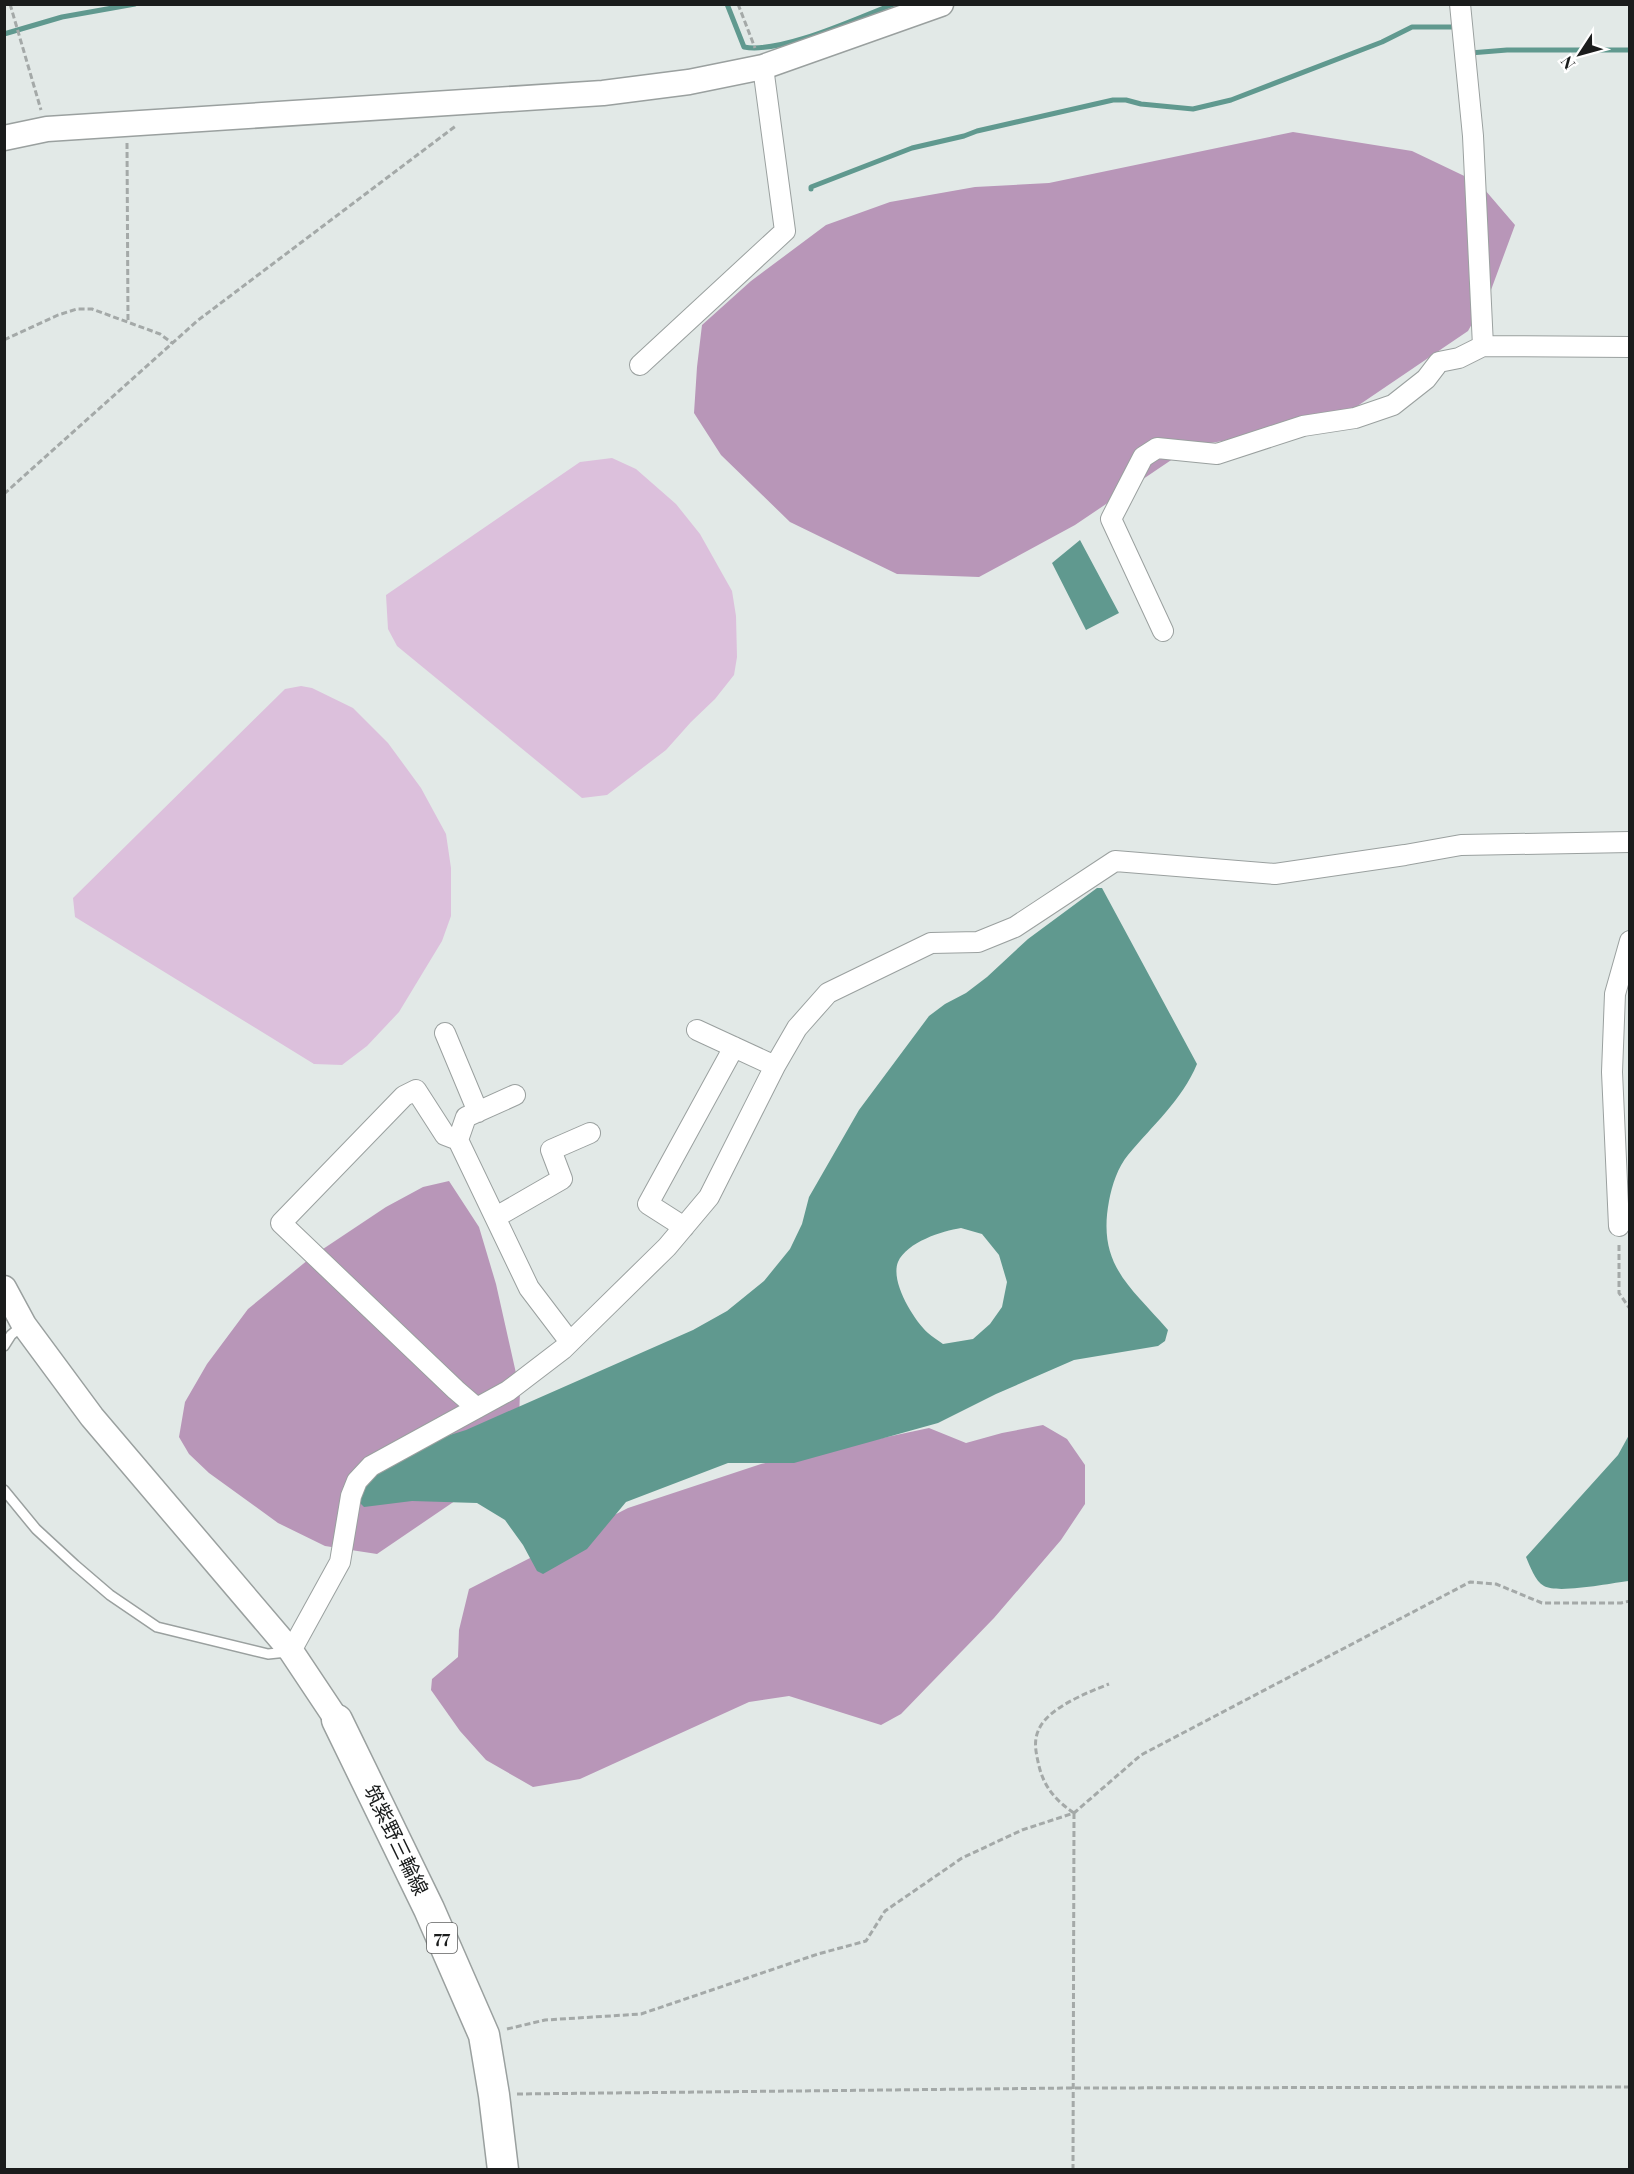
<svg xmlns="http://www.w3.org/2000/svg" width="1634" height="2174" font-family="'Playfair Display','Noto Sans JP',serif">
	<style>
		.green { fill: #dcc0dc }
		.forest { fill: #b896b8 }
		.water { fill: #60998f; fill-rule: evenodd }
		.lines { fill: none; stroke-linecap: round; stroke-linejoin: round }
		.stream { stroke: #60998f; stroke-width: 5 }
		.service-casing { stroke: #9aa09f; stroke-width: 12 }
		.minor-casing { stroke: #9aa09f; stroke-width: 22 }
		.tertiary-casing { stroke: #9aa09f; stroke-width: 27 }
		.primary-casing { stroke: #9aa09f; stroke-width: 33 }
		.path { stroke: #a4a9a8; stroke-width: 3; stroke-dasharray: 6 3; stroke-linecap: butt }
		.service { stroke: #fff; stroke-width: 9 }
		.minor { stroke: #fff; stroke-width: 20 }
		.tertiary { stroke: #fff; stroke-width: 24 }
		.primary { stroke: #fff; stroke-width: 30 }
		.labels { text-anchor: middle; stroke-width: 6; stroke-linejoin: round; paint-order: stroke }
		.shield { fill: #fff; stroke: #5f6060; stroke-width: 1.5 }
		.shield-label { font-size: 18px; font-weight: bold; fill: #1a1c1c }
		.street-label { font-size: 20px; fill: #1a1c1c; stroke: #fff }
	</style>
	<rect width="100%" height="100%" fill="#e2e9e7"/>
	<path class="green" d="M612 458 636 469 676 504 700 534 732 591 736 616 737 657 734 675 715 699 691 722 666 750 607 795 582 798 397 646 388 629 386 595 580 462Z
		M301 686 312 688 353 708 388 743 421 788 446 834 451 868V916L442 941 399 1012 367 1046 342 1065 314 1064 75 917 73 898 285 689Z"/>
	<path class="forest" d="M1293 132 1412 151 1479 183 1515 225 1491 290 1468 331 1356 407 1310 427 1192 446 1075 525 979 577 897 574 790 522 721 455 694 413 697 367 702 325 751 281 826 225 890 202 975 187 1049 183Z
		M449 1181 479 1227 496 1284 520 1391 518 1447 471 1490 377 1554 325 1546 278 1523 209 1473 189 1454 179 1437 185 1402 207 1364 248 1309 314 1255 386 1207 423 1187Z
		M1043 1425 1067 1439 1085 1465V1504L1061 1540 994 1618 901 1714 881 1725 789 1696 749 1702 580 1779 533 1787 486 1760 460 1731 431 1690 432 1679 458 1657 459 1630 469 1589 628 1508 761 1464 929 1428 966 1443 1002 1433Z"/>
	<path class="water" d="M1080 540 1119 613 1086 630 1052 563Z
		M1097 888H1102L1197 1064C1182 1100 1153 1125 1128 1155 1118 1167 1112 1185 1109 1201 1097 1265 1130 1286 1168 1330L1165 1341 1158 1346 1074 1360 996 1394 938 1423 794 1463H728L626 1502 587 1549 543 1574 537 1571 523 1545 505 1520 477 1503 412 1501 364 1507 360 1503 359 1496 375 1472 434 1440 466 1430 693 1330 727 1311 764 1281 790 1249 802 1224 809 1197 859 1110 929 1016 945 1004 966 993 987 977 1028 939ZM961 1228 982 1234 999 1255 1007 1282 1002 1307 990 1324 973 1339 943 1344C938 1340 932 1337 928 1333 914 1320 890 1282 898 1262 907 1242 942 1231 961 1228Z
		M1629 1435V1581C1611 1583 1558 1594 1544 1586 1535 1581 1530 1566 1526 1557L1618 1455Z"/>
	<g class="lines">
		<path class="stream" d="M727 4 744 47C781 54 857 18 894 4
			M4 34 62 17 135 4
			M1470 53 1507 50H1630
			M811 189V187L912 148 964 136 977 131 1113 100H1126L1141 104 1193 109 1231 100 1382 42 1412 27H1459"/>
		<defs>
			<path id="service" d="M4 1346 11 1335 22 1326
				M4 1490 36 1529 75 1565 110 1595 157 1627 268 1654 287 1652"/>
			<path id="minor" d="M1460 4 1473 136 1483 346
				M640 365 785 231 763 67
				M1163 631 1111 519 1143 457 1157 448 1217 454 1303 426 1355 418 1393 405 1426 379 1439 362 1459 358 1483 346 1630 347
				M697 1030 775 1066
				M445 1033 478 1112
				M515 1095 466 1117 458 1140 529 1288 570 1342
				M458 1140 445 1135 416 1090 404 1096 281 1223 456 1390 477 1408
				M496 1217 562 1179 551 1150 590 1133
				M1619 1226 1612 1072 1615 994 1630 941
				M684 1227 648 1204 734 1047
				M291 1651 340 1562 351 1496 357 1481 371 1466 508 1391 563 1349 667 1247 709 1197 775 1066 797 1028 828 993 931 943 978 942 1015 927 1115 861 1275 874 1405 855 1461 845 1630 842"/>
			<path id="tertiary" d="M4 138 47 129 603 93 689 82 763 67 941 4
				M4 1288 24 1325 92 1417 291 1651 337 1720"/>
			<path id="primary" d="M337 1720 429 1909 484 2035 494 2095 503 2170"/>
		</defs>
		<use href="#service" class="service-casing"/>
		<use href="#minor" class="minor-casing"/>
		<use href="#tertiary" class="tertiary-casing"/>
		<use href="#primary" class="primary-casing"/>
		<path class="path" d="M10 4 41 110
			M738 4 755 48
			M127 143 128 322
			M4 340 58 315 77 309H92L160 334 172 343
			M4 494 197 321 457 125
			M1619 1245V1293L1630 1309
			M1074 1813C1056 1801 1044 1787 1039 1766 1036 1753 1033 1741 1039 1729 1049 1707 1089 1692 1109 1684
			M507 2029 545 2020 641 2014 818 1954 866 1941 885 1911 962 1858 1022 1830 1074 1813 1141 1755 1470 1582 1496 1584 1542 1603H1621L1630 1601
			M517 2094 1072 2088 1630 2087
			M1073 2170 1074 1813"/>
		<use href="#service" class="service"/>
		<use href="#minor" class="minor"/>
		<use href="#tertiary" class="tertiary"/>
		<use href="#primary" class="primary"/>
	</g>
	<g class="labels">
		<rect class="shield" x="427" y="1923" width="30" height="30" rx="4.5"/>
		<g class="shield-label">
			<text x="442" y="1944">77</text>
		</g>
		<g class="street-label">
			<text transform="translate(396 1840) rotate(64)" y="7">筑紫野三輪線</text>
		</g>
	</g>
	<rect width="1634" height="2174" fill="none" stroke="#1a1c1c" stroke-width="12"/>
	<g transform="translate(1580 54) rotate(234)" stroke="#ffffff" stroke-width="4.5" paint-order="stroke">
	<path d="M0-4.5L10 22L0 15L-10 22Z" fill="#1a1c1c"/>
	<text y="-9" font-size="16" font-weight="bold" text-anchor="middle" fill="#1a1c1c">N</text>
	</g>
</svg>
